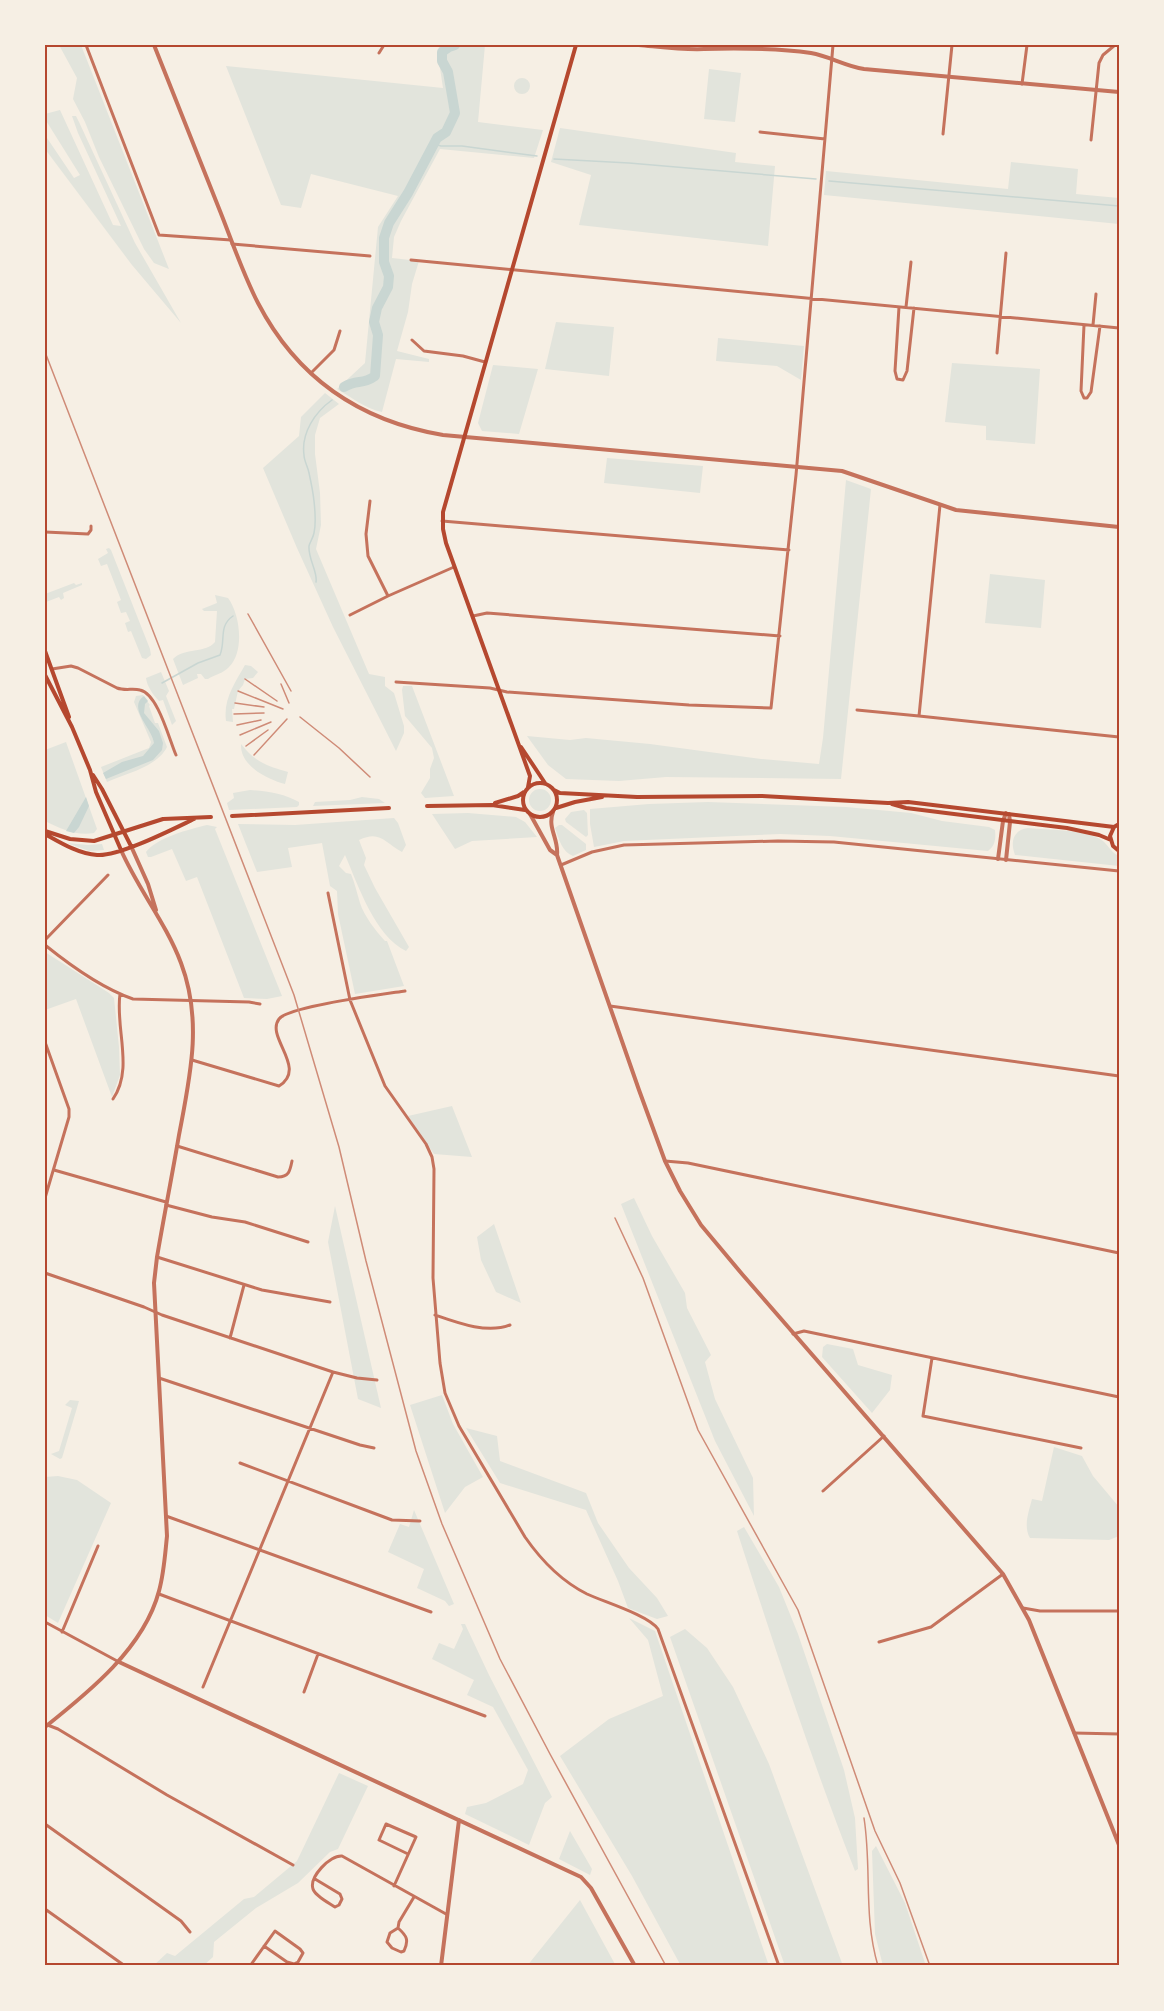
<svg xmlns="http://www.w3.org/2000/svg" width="1164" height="2011" font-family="Roboto,sans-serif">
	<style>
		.green { fill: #e2e4dc }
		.water { fill: #c9d6d2 }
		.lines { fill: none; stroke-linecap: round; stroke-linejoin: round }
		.stream { stroke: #c9d6d2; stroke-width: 1.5 }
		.river { stroke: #c9d6d2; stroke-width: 10 }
		.minor { stroke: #c5725c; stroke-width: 3 }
		.tertiary { stroke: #c5725c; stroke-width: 4 }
		.secondary { stroke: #b5482f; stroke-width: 4 }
		.rail { stroke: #cf8b77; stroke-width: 1.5 }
		.neatline { fill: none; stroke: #b5482f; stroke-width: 2 }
	</style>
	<rect width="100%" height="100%" fill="#f6efe4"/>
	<path class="green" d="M59 45H81L169 269 154 263 144 249 99 157 85 122 73 99 77 78Z
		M439 45H485L478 122 543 130 534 158 440 149 401 221 394 237 392 258 419 261 412 284 408 312 397 351 429 359V362L396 359 382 412C366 409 351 397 337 389L365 363 378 227 398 196 311 174 301 208 281 205 226 66 443 88 438 55Z
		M709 69 741 73 735 122 704 119Z
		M514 86a8 8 0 1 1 16 0a8 8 0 1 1-16 0Z
		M60 110 113 225 121 226 78 133 72 116H76L79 122 135 243 181 323 132 265 45 149V135L74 178 80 175 45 119V114Z
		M560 128 736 153 735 162 775 166 768 246 579 225 591 175 551 162Z
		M1011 162 1078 169 1076 194 1119 198V224L824 195 826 171 1008 189Z
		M556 322 614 327 609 376 545 369Z
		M718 338 804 346 801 380 777 366 716 361Z
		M952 363 1040 369 1035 444 986 440V426L945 422Z
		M493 365 538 369 519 434 482 431 478 423Z
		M325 393 339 404 320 418 315 435V454L320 493 321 525 316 549 369 674 385 677V686L394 693 404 726V733L396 751 333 627 297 548 263 468 299 436 301 417Z
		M607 458 703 466 700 493 604 483Z
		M846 480 871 489 841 779 666 777 619 781 566 779 548 765 527 736 570 740 586 738 650 744 761 759 819 764 823 738Z
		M109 548 111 550 150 649 151 655 146 659 142 658 131 631 128 632 125 623 130 621 126 612 121 613 117 602 121 600 107 564 101 566 98 559 108 553 106 549Z
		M990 574 1045 580 1041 628 985 623Z
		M74 583 76 585 82 583V585L63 593 64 598 61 600 59 597 46 602 47 606H45V594Z
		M215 595 228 598C240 614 245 651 229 667 224 673 214 675 208 679H205L201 674H197L198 678 183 685 173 659C185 647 205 654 215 642L217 611H204L202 609 217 603Z
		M245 665 251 666 258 672 253 678 245 679 243 685 238 691 234 709H232L233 722 226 721C223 699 235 683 245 665Z
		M161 672 169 691 166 696 176 721 172 725 163 700 159 701C153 695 147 686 146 678Z
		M403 686H412L454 796 425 798 421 793 430 778V769L434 758 432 748 405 716 402 690Z
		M143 695 150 705 149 706 155 723H158L167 747C157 767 127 773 107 782L101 767 149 748 151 742 134 702 136 696Z
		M66 742 97 829 94 833C76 836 61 829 45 821V750Z
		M241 744C255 762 267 766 288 772L285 784C267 779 240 766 241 744Z
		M529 800a11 11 0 1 1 22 0a11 11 0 1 1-22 0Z
		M250 790C267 791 285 794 299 802V805L297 807 229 810 227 803 234 798 233 793Z
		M362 797 379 799 385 803 313 806 315 802 350 800Z
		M708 802 846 807 911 813 942 821 989 827 995 830C996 839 995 846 988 851L830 836 780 834 624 841 594 847 590 824V809L649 804Z
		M584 810 587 813 588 835 586 837 566 822 565 819 571 812Z
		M468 813 516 817 525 822 537 837 472 841 455 849 432 814Z
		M394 818 398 823 406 845 402 852C384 842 380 830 359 840L366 858 364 865 375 888 409 947 406 951C375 936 358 885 345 855L339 866 346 873 351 874C355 884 357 893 360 903 364 916 376 931 385 941H387L404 986 355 994 338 914 337 891 330 886 322 843 288 848 292 867 257 872 238 824 295 825Z
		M207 825 217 827 215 829 282 996 267 999 244 998 197 877 186 881 172 849 151 857H148L146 852C156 838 190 829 207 825Z
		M559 825H562L586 844V850L573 856C562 852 559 839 555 828Z
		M1028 828C1050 830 1077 829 1098 838 1108 842 1109 852 1119 856V866L1015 855C1010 842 1013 830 1028 828Z
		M67 843 88 845 102 844 104 850 89 851Z
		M45 952 109 993 114 998 119 1047 120 1075 112 1097 76 999 45 1010Z
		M452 1106 472 1157 434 1154 408 1116Z
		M634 1198 652 1236 685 1293 687 1308 711 1355 705 1362 715 1399 753 1478 754 1516 715 1441 621 1204Z
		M335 1206 381 1408 358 1399 328 1242Z
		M494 1224 521 1303 496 1292 481 1260 477 1237Z
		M827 1344 853 1349 858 1365 892 1375 890 1390 872 1413 822 1357 823 1347Z
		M442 1395 453 1424 483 1477 465 1487 445 1513 410 1405Z
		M70 1400 79 1401 62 1458 60 1459 51 1454 59 1451 72 1408 65 1405Z
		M466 1428 497 1436 500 1461 586 1493 598 1523 629 1568 657 1598 668 1616 657 1619 628 1608 618 1581 586 1510 500 1483Z
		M1054 1447 1082 1456 1093 1476 1119 1507V1536L1109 1540 1030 1538C1023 1526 1029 1511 1032 1499L1042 1501Z
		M58 1476 77 1480 111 1503 58 1623 45 1615V1477Z
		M414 1510 454 1604 449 1606 445 1601 417 1588 424 1569 388 1552 400 1524 409 1527Z
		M744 1527 779 1587 798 1634 844 1770 855 1818 858 1869 855 1871C811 1759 774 1645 737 1531Z
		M629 1618 655 1631 769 1966H681L632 1876 560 1756 609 1719 663 1696 648 1640Z
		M461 1624H465L489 1675 552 1797 545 1803 529 1845 465 1814 467 1807 486 1803 523 1784 528 1770 493 1707 467 1695 474 1680 432 1659 439 1643 454 1649 463 1629Z
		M685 1629 707 1648 733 1687 769 1764 843 1966H785L670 1637Z
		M339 1773 368 1786 338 1849 330 1852 298 1883 256 1908 214 1942 213 1957 203 1966H153L167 1953 175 1956 244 1899 254 1897 297 1861Z
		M570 1831 592 1869 590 1875 559 1859Z
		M876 1846 905 1903 926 1966H883L875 1934 872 1851Z
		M580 1900 616 1966H527Z"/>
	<path class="water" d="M144 696 148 701 145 704 144 713 159 731 163 743 162 750 153 760 106 779 103 773 122 762 143 756 154 743C152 728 127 708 144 696Z
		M86 797 89 806 79 827 74 833 66 831Z"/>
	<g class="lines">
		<path class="stream" d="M434 144 441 146H462L537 156
			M554 159 629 163 816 179
			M829 181 1119 206
			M316 582C318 572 308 559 309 546 310 542 313 538 314 533 316 524 315 510 314 501 313 492 311 482 309 473 308 467 304 461 304 455 301 433 315 412 332 400
			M162 683 198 663 220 655C226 641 218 626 233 616"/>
		<path class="river" d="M344 387C358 378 361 386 375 376L378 335 374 322 377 308 388 287 389 276 384 262V238L389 223 408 193 437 138 446 132 455 113 448 72 442 61V52L449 47 455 45"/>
		<path class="minor" d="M86 45 159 235 231 240
			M379 53 384 45
			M1022 84 1027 45
			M760 132 825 139
			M943 134 952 45
			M1091 140 1099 63 1103 55 1115 45
			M232 244 370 256
			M411 260 1119 328
			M899 307 895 371 897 379 903 380 907 371 914 308
			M906 307 911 262
			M1084 325 1081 391 1084 398H1087L1091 392 1100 326
			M1093 325 1096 294
			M412 340 424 351 463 356 485 362
			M997 353 1006 253
			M311 373 334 350 340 331
			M370 501 366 534 368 556 388 596 454 567
			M940 505 919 716 1119 737
			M442 521 789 550
			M45 532 88 534 91 530V526
			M350 615 388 596
			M473 616 487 613 780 636
			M52 669 71 666 78 668 117 688C125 691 133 688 140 690 158 694 169 739 176 755
			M396 682 490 688 507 692 689 705 771 708 796 475 833 45
			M857 710 919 716
			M561 865 592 852 624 845 778 841 834 842 1119 871
			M328 893 350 1000 385 1086 426 1144 432 1157 434 1169 433 1278 440 1363 445 1393 459 1426 525 1537C541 1560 561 1581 587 1594 604 1602 648 1615 658 1629L779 1966
			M45 940 108 875
			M45 945C71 966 101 988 133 999L249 1002 260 1004
			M610 1006 1119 1076
			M45 1042 69 1109V1117L45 1198
			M192 1060 279 1086C308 1068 265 1037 279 1019 289 1006 385 994 405 991
			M113 1099C134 1069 115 1028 120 994
			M177 1146 278 1177C289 1177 290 1171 292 1161
			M665 1161 688 1163 1119 1253
			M54 1170 166 1202
			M166 1205 212 1217 245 1222 308 1242
			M157 1257 262 1290 330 1302
			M45 1273 144 1307 162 1315 333 1372 357 1378 377 1380
			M435 1315C458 1323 487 1334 510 1325
			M793 1334 804 1331 1119 1397
			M230 1338 244 1285
			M932 1358 923 1416 1081 1448
			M159 1378 360 1445 374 1448
			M240 1463 392 1520 420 1521
			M823 1491 884 1436
			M166 1516 431 1612
			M159 1594 485 1716
			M1023 1608 1040 1611H1119
			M45 1622 119 1662
			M62 1632 98 1546
			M879 1642 931 1627 1003 1574
			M203 1687 333 1372
			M304 1692 318 1654
			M45 1724 58 1729 167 1795 293 1865
			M1074 1733 1119 1734
			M45 1824 181 1921 190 1932
			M315 1879 340 1894 342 1899 339 1905 335 1907C329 1903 315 1896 313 1889 309 1877 330 1855 342 1856L446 1914
			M394 1886 416 1837 386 1824 379 1840 408 1854
			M45 1909 125 1966
			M398 1928C407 1936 409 1940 404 1951L401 1952 392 1948 387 1942 390 1933 398 1928 399 1922 414 1897
			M250 1966 275 1931 300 1949 303 1953 298 1962 294 1964 287 1962 264 1946"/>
		<path class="tertiary" d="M154 45C175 99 197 152 218 206 231 238 242 272 258 303 297 378 360 421 443 435L842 471 956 510 1119 527
			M639 45C661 47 683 50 704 49 740 48 775 48 811 53 829 56 845 66 864 69L1119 92
			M553 812C547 828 559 839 557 855L639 1090 665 1161 680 1191 701 1225 742 1274 1003 1574 1029 1620 1119 1845
			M530 814 550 850 557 855
			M131 846 148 884 156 910
			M998 859 1003 821 1006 813
			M1006 860 1010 822 1009 814
			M119 1662 581 1877 591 1888 635 1966
			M45 1727C89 1692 144 1648 159 1591 164 1573 165 1555 167 1536L154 1283 157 1257C164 1216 172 1176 179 1135 190 1077 203 1021 181 963 166 923 138 889 121 850
			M441 1966 459 1820"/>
		<path class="secondary" d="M45 651 69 717
			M45 675 72 727 90 770 96 792 121 850
			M521 747 545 783
			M93 775 102 789 131 846
			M523 800a17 17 0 1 1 34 0a17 17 0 1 1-34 0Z
			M528 787 530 776 446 543 443 529V512L576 45
			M554 790 560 793 637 797 762 796 888 803 908 802 1114 827
			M495 803 518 796 524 792
			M892 804 906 808 1067 828 1099 835 1111 840
			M427 806 492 805 525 810
			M556 808 575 802 602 797
			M232 816 389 808
			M1119 824 1114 827 1110 836 1113 846 1119 851
			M45 831 70 839 94 841 163 819 211 817
			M45 834C61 843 79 854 97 855 118 857 173 829 194 819"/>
		<path class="rail" d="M45 352 294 995 339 1147 366 1261 416 1451 442 1524 500 1659 550 1754 666 1966
			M248 614 291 691
			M245 679 277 701
			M281 684 289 703
			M238 691 283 709
			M235 703 264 707
			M234 714 264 713
			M300 717 339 748 370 777
			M237 725 261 720
			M240 735 271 722
			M246 746 268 730
			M254 755 287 719
			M615 1218 643 1278 698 1430 798 1610 875 1831 900 1883 930 1966
			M864 1818C872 1869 863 1915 878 1966"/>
	</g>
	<rect width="1164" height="2011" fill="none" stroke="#f6efe4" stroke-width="93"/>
	<rect x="46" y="46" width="1072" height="1918" class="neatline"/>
</svg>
